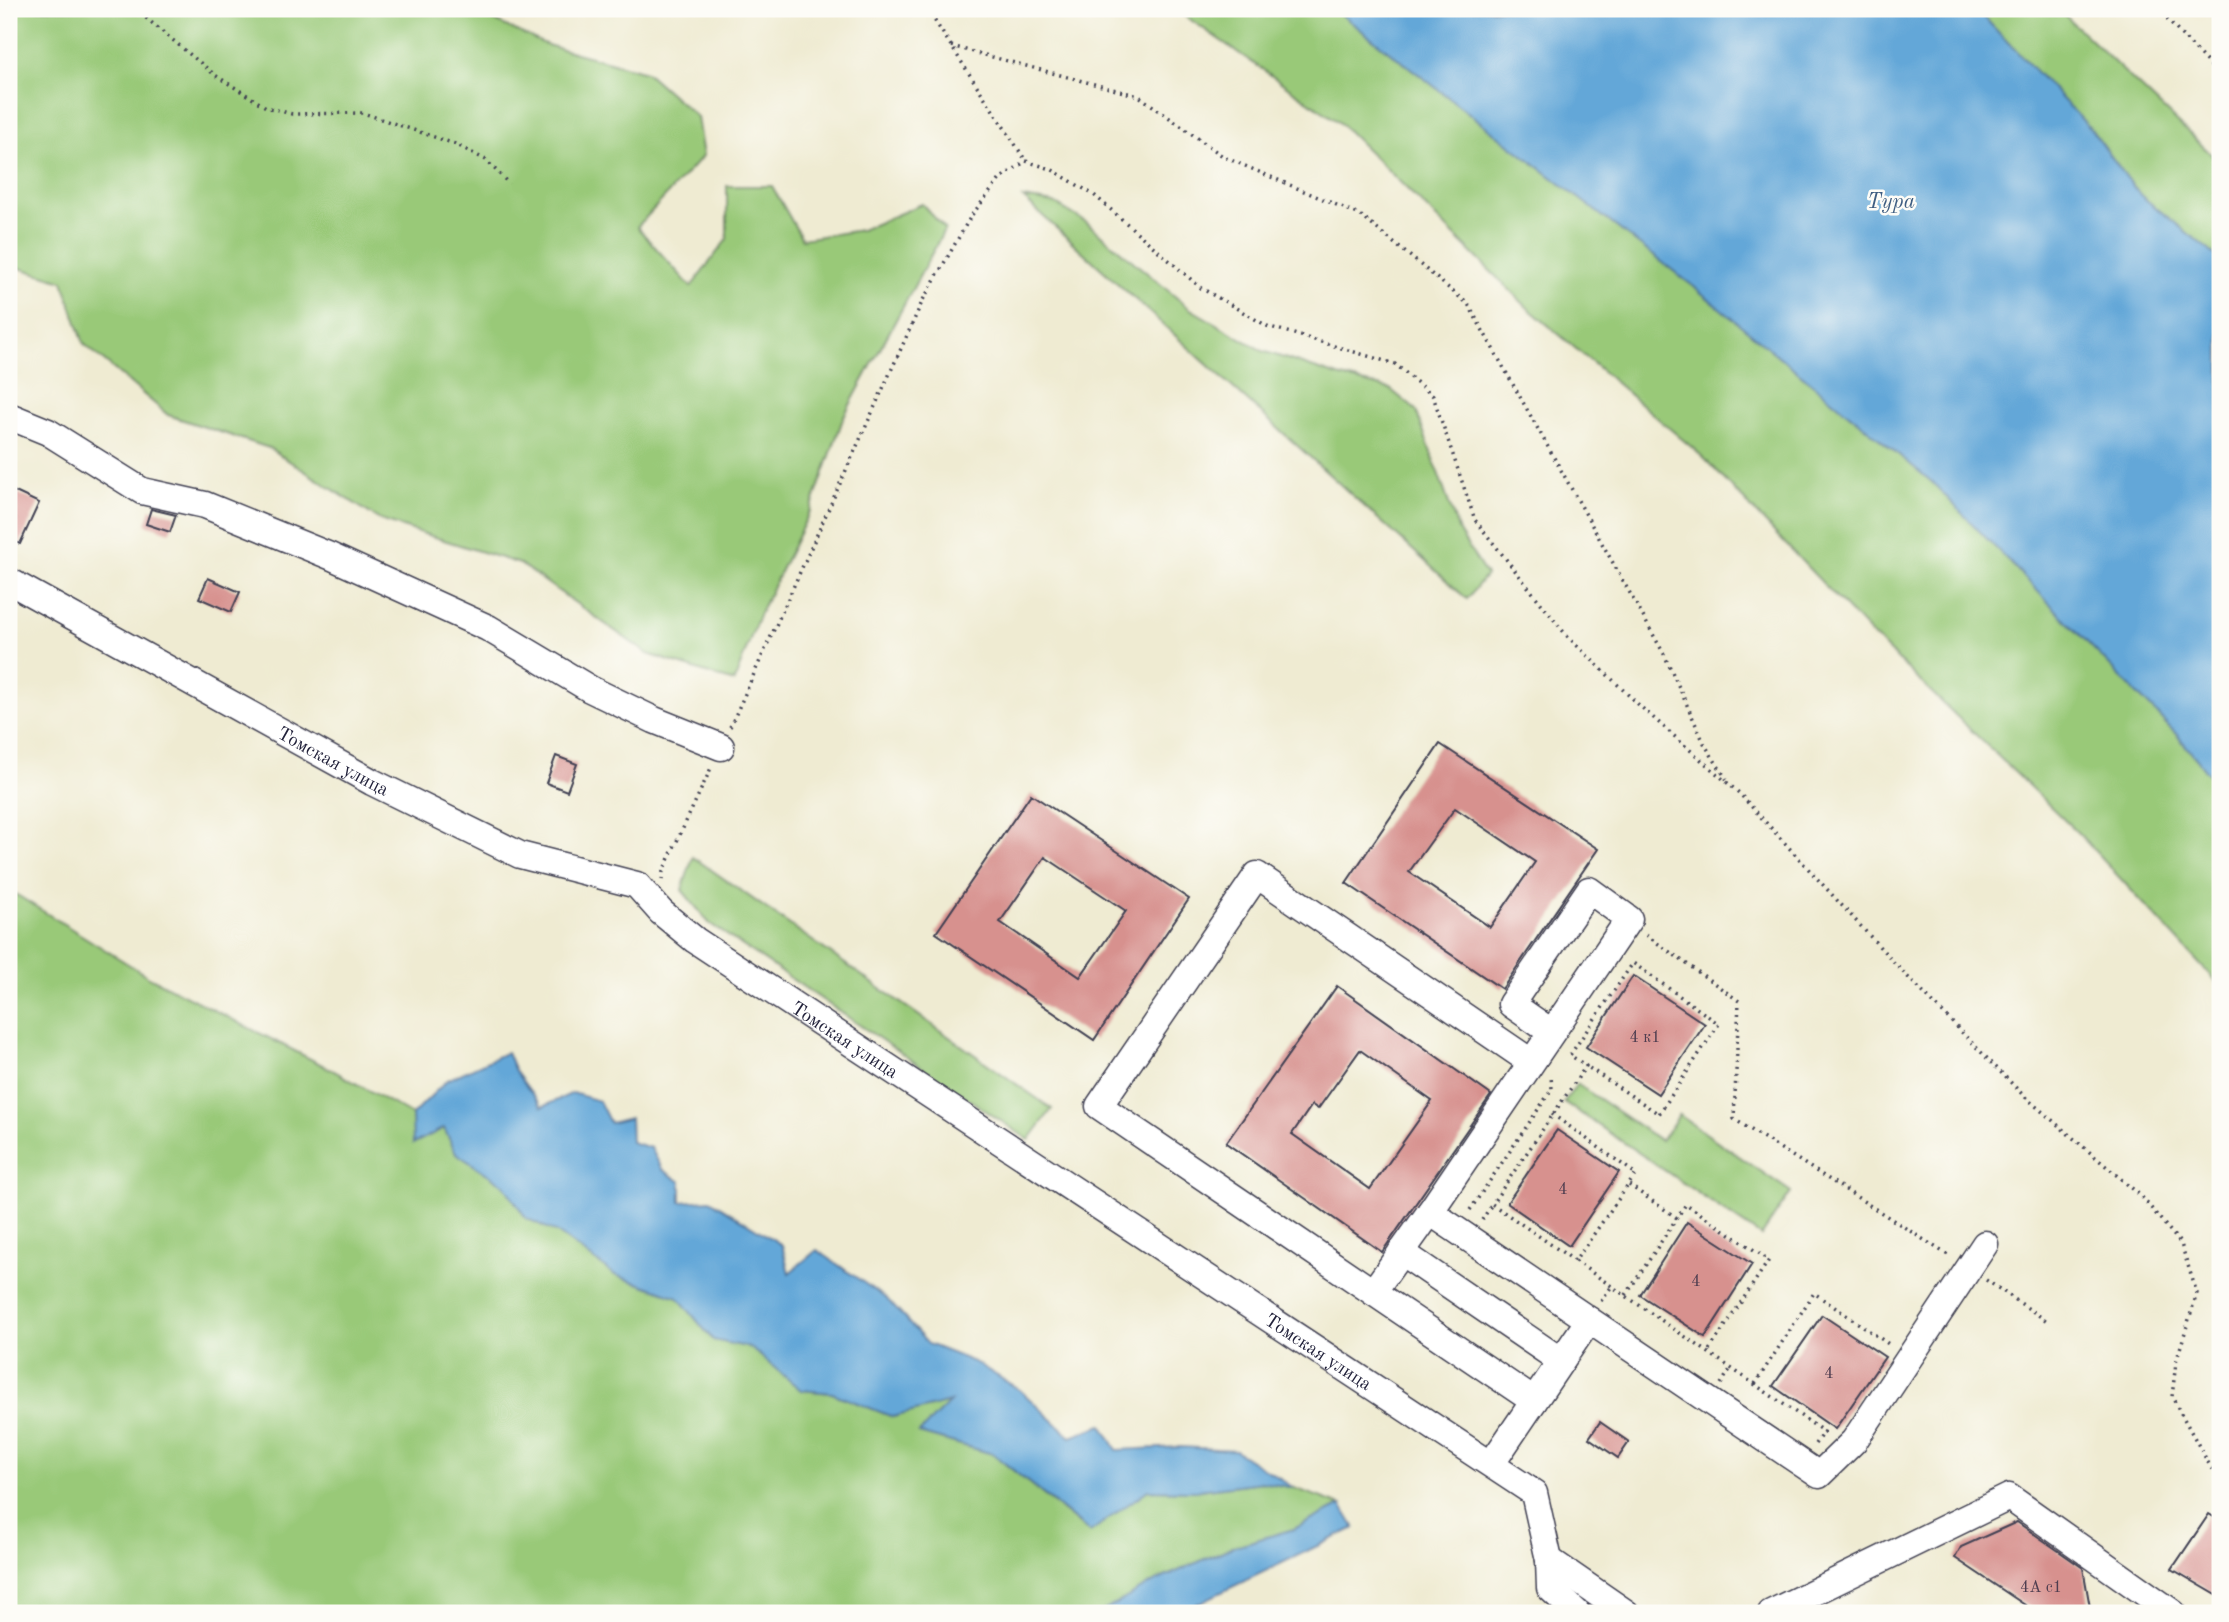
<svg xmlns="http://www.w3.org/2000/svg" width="2229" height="1622" font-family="'Old Standard TT',serif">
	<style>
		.green { fill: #99c978; stroke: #5e765a; stroke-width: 2 }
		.water { fill: #63a7d8; stroke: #42648a; stroke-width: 2 }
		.building { fill: #d7918e; fill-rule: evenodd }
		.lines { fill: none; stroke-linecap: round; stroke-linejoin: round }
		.minor-casing { stroke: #414052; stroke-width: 29 }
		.path { stroke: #414052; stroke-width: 3.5; stroke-dasharray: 2 5; stroke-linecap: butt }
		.minor { stroke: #fff; stroke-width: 26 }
		.labels { text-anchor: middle; stroke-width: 5; stroke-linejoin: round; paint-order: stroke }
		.number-label { font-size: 16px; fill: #4f3e50 }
		.street-label { font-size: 19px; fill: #22223b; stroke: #fdfcf7 }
		.water-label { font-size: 21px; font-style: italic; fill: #3f5e82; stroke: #fdfcf7 }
	</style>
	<rect width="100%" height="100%" fill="#fdfcf7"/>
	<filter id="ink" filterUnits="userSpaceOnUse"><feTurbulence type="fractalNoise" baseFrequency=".0143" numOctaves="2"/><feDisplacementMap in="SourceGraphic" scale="14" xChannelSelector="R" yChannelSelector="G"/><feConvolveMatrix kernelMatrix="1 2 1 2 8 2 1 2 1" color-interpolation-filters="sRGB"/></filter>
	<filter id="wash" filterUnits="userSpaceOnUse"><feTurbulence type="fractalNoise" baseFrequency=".00686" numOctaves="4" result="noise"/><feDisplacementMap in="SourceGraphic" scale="28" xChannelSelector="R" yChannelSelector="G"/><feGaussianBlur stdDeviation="1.57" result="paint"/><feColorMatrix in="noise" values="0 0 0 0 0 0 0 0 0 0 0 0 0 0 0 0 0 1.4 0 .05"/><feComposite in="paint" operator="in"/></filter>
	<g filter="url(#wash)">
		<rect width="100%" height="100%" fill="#efebd2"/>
		<path class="green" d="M9 9H469L547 45 646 72 697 117 703 156 637 227 691 287 727 239V186H772L802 239 861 230 922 204 945 229 844 416 811 509 760 613 734 682 648 654 520 564 380 520 269 448 168 415 84 344 63 281 9 265Z
			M1175 9H1334L1693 286 1932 482 2178 736 2220 788V986L2080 835 1869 632 1702 456 1528 308 1340 123Z
			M1976 9H2058L2211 154 2220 164V259L2139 194 2090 128Z
			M1023 198 1054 203 1086 222 1189 308 1263 351 1338 376 1390 389 1416 410 1459 532 1486 575 1467 599Z
			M693 857 1052 1109 1029 1140 709 923 682 890Z
			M9 890 149 977 334 1071 412 1115 414 1143 444 1128 456 1153 504 1185 526 1218 556 1232 615 1275 678 1297 713 1340 751 1347 801 1390 832 1393 893 1417 952 1401 919 1433 993 1454 1089 1532 1148 1490 1191 1491 1262 1482 1294 1488 1341 1505 1294 1529 1232 1547 1156 1581 1100 1613H9Z
			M1577 1084 1661 1141 1679 1115 1791 1192 1761 1236 1564 1102Z"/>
		<path class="water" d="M1334 9H1976L2090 128 2139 194 2220 259V788L2178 736 1932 482 1693 286Z
			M507 1052 515 1071 542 1107 573 1093 599 1101 610 1123 630 1118 631 1142 651 1148 662 1169 681 1182V1202L710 1200 782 1245 789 1273 817 1250 887 1299 928 1344 976 1363 1020 1390 1071 1437 1102 1425 1117 1450 1181 1447 1235 1450 1294 1488 1262 1482 1191 1491 1148 1490 1090 1532 993 1454 919 1433 950 1402 893 1417 832 1393 801 1390 751 1348 713 1340 678 1297 615 1275 556 1232 526 1218 504 1185 456 1153 444 1128 413 1144 412 1115 447 1080Z
			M1341 1505 1355 1528 1178 1613H1100L1156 1581 1232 1547 1294 1529Z"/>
		<g id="blocks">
			<path class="building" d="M9 489 39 503 20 544 9 539Z
				M151 509 176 515 170 532 146 524Z
				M208 578 240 592 231 612 199 598Z
				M1440 744 1598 849 1502 989 1346 883ZM1455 808 1535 862 1490 927 1409 872Z
				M556 756 577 764 567 791 546 783Z
				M1031 794 1189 899 1094 1040 936 933ZM1045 857 1126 911 1080 977 1000 922Z
				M1633 976 1705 1024 1658 1094 1586 1047Z
				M1337 986 1491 1095 1382 1252 1226 1143ZM1360 1050 1432 1101 1370 1189 1292 1134 1312 1105 1318 1109Z
				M1557 1130 1619 1172 1569 1246 1507 1203Z
				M1687 1222 1752 1264 1705 1337 1640 1295Z
				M1822 1315 1885 1357 1835 1429 1773 1386Z
				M1600 1422 1629 1442 1618 1458 1589 1438Z
				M2209 1514 2220 1521V1597L2172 1569Z
				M2017 1522 2083 1568 2091 1613H2037L1955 1558 1961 1547Z"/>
		</g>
	</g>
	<g filter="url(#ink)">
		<use href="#blocks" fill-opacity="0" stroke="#414052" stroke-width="2"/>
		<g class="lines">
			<defs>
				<g id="minor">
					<path d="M9 416 48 432 142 491 205 505 330 556 488 628 590 689 654 720 721 747"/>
					<path id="s1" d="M9 581 372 782 520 855 637 885 661 912 695 940 1534 1493 1549 1560 1550 1588 1577 1613"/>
					<path d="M1551 1032 1511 1004 1589 890 1629 919 1430 1212 1589 1320"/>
					<path d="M1430 1212 1373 1292 1534 1401"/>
					<path d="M1401 1252 1561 1361"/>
					<path d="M1373 1292 1099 1106 1257 875 1531 1062"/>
					<path d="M1492 1463 1589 1320 1819 1475 1854 1441 1985 1244"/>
					<path d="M1549 1560 1626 1613"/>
					<path d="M1771 1613 2009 1497 2173 1613"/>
				</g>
			</defs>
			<use href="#minor" class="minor-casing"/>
			<path class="path" d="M135 9 215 75 266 107 292 114 363 113 455 144 486 160 509 184
				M927 9 1026 161
				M2157 9 2220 76
				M951 46 1139 96 1224 157 1360 215 1468 304 1664 654 1705 745 1727 780
				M730 727 923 300 971 216 1001 178 1026 161 1051 169 1094 195 1201 288 1267 326 1395 364 1433 396 1475 520 1567 636 1641 707 1739 793 1899 968 2024 1096 2141 1196 2181 1244 2197 1293 2176 1362 2172 1397 2210 1466 2220 1476
				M662 880 663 871 712 766
				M1646 935 1739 1001 1734 1119 1951 1257
				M1552 1114 1636 1174 1575 1261 1492 1204 1586 1066 1570 1055 1633 963 1719 1024 1659 1114 1586 1066
				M1629 1185 1677 1218
				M1470 1210 1552 1089 1551 1076
				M1482 1220 1492 1204
				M1575 1261 1827 1434
				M1986 1280 2047 1321
				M1626 1295 1686 1204 1769 1260 1708 1352
				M1601 1301 1612 1286
				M1721 1384 1731 1368
				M1755 1384 1814 1293 1890 1345
				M1815 1444 1824 1431"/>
			<use href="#minor" class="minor"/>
		</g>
	</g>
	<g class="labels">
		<g class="number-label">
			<text x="1645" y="1042">4 к1</text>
			<text x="1563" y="1194">4</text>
			<text x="1696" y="1286">4</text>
			<text x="1829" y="1378">4</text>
			<text x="2041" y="1592">4А с1</text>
		</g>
		<g class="street-label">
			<text dy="7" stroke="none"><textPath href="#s1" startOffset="371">Томская улица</textPath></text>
			<text dy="7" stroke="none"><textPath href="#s1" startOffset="961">Томская улица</textPath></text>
			<text dy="7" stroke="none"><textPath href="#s1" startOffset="1528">Томская улица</textPath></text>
		</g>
		<g class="water-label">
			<text x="1891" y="208">Тура</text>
		</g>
	</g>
	<rect width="2229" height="1622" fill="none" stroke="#fdfcf7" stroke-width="35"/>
</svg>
